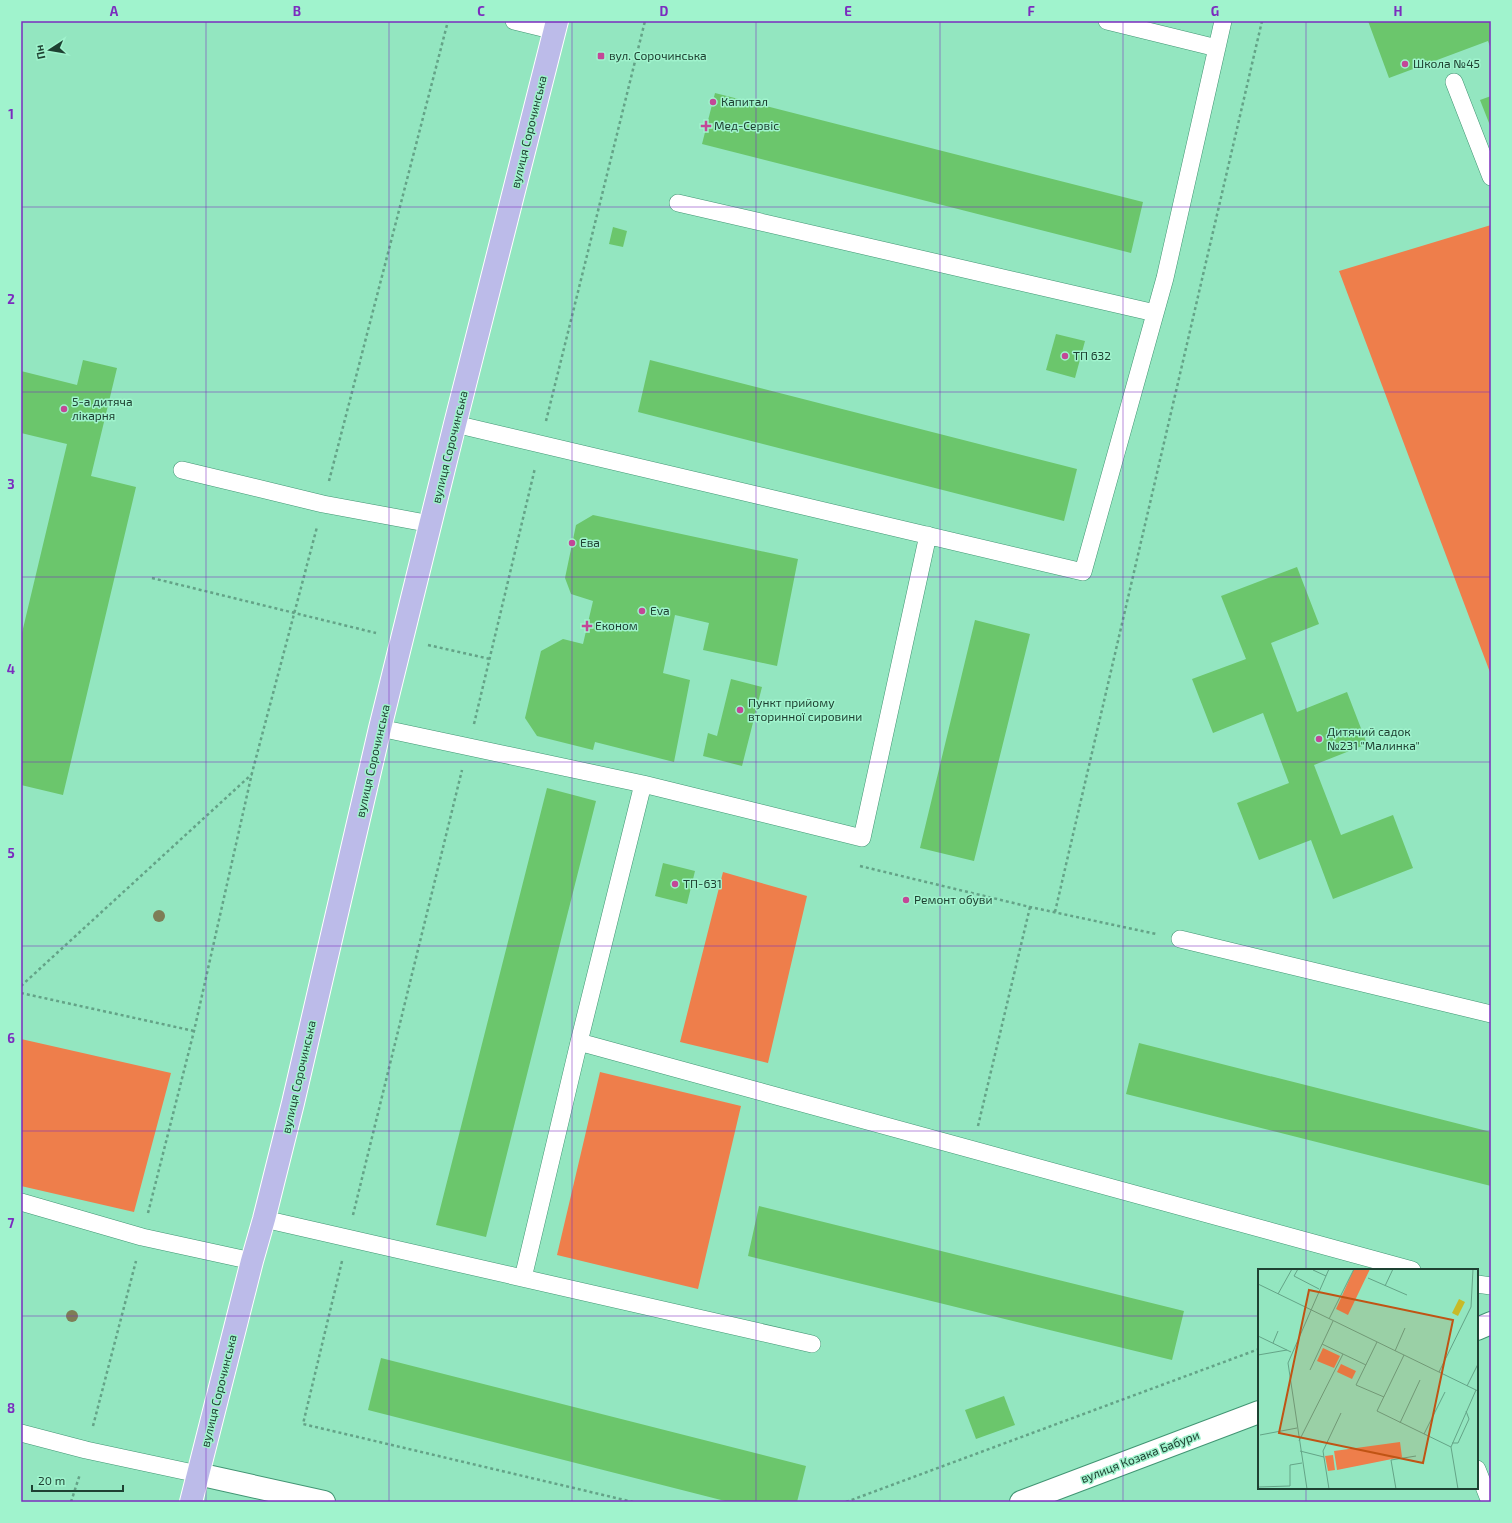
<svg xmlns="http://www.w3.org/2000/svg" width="1512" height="1523" font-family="'Exo 2',sans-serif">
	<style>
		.green { fill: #ee7e4b }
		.building { fill: #6bc66c }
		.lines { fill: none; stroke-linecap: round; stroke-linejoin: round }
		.service-casing { stroke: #419573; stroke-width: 18 }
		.minor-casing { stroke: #419573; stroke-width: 24 }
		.primary-casing { stroke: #fff; stroke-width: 24 }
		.path { stroke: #64a387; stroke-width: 2.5; stroke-dasharray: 3 3; stroke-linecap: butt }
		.service { stroke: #fff; stroke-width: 17 }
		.minor { stroke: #fff; stroke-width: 22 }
		.primary { stroke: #bcbbe9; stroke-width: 22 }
		.tree { fill: #7e7d56 }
		.grid { fill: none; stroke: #7b2cbf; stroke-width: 1; stroke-opacity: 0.55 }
		.poi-dot { fill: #c34797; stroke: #a0f3cd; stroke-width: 1.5 }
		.labels { text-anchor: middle; stroke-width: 3; stroke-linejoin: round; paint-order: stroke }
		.poi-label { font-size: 12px; fill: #1e4132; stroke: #a0f3cd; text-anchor: start }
		.street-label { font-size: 12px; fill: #1e4132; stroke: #a0f3cd }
		.inset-road { fill: none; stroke: #64a487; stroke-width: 1 }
		.view { fill: #c05414; fill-opacity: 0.15; stroke: #c05414; stroke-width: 2 }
		.inset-edge { fill: none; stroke: #1e4132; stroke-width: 2 }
		.neatline { fill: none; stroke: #7b2cbf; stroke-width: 1.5 }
		.grid-label { font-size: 13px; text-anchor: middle; font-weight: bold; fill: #7b2cbf }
	</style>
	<rect width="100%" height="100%" fill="#93e6c0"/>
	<path class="green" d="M1491 225V675L1339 271Z
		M723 872 807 896 768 1063 680 1042Z
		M21 1039 171 1073 134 1212 21 1186Z
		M600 1072 741 1106 698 1289 557 1255Z"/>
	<path class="building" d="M1368 21H1491V49L1488 41 1389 78Z
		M715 93 1143 202 1131 253 702 144Z
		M1491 96V128L1480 100Z
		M613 227 627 231 623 247 609 244Z
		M1056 334 1085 341 1075 378 1046 370Z
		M83 360 117 368 91 476 136 487 63 795 21 785V637L67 444 21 433V371L77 385Z
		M650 360 1077 469 1064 521 638 412Z
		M593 515 798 559 777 666 703 650 709 623 675 615 663 673 690 680 674 762 595 742 593 750 537 736 525 718 541 651 563 639 583 644 593 601 571 594 565 578 576 525Z
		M1297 567 1319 624 1271 643 1297 712 1347 692 1367 744 1314 765 1341 835 1393 815 1413 868 1333 899 1311 840 1259 860 1237 803 1289 783 1263 713 1213 733 1192 679 1246 659 1221 596Z
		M975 620 1030 634 974 861 920 848Z
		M731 679 762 687 742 766 703 756 708 733 717 736Z
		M547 788 596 801 486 1237 436 1225Z
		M663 863 695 871 687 904 655 896Z
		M1139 1043 1491 1132V1186L1126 1094Z
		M759 1206 1184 1311 1172 1360 748 1256Z
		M381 1358 806 1466 797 1502H729L368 1410Z
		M1004 1396 1015 1425 976 1439 965 1410Z"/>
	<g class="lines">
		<defs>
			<path id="service" d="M514 21 555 31
				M1107 21 1217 48
				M1454 82 1491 177
				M678 203 1155 313
				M455 424 1083 572 1165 278 1223 21
				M182 470 323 504 431 524
				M380 728 643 784 862 838 928 535
				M643 784 579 1042 1412 1270
				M1180 939 1491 1014
				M21 1202 142 1237 252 1261
				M264 1219 812 1344
				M523 1278 579 1042
				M1477 1284 1491 1286
				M21 1433 86 1450 198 1474
				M1477 1469 1490 1502"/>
			<path id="minor" d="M1477 1329 1491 1323
				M198 1474 324 1502
				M1021 1502 1259 1412"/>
			<path id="primary" d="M191 1502 252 1261 264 1219 293 1103 380 728 455 424 557 21"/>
		</defs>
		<use href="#service" class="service-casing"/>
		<use href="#minor" class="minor-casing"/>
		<use href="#primary" class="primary-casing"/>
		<path class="path" d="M546 421 645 21
			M329 481 448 21
			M152 578 376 633
			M428 645 490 659
			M474 724 535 468
			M860 866 1030 907 1156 934
			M1055 912 1262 21
			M21 986 252 774
			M21 993 194 1031
			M978 1126 1030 907
			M148 1213 194 1031 252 773 317 527
			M353 1215 462 770
			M342 1261 303 1424 633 1502
			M93 1426 136 1261
			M71 1502 80 1474
			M846 1502 1259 1349"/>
		<use href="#service" class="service"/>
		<use href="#minor" class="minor"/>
		<use href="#primary" class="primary"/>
	</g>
	<g class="tree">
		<circle cx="159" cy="916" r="6"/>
		<circle cx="72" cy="1316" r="6"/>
	</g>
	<path class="grid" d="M206 21V1502M389 21V1502M572 21V1502M756 21V1502M940 21V1502M1123 21V1502M1306 21V1270M21 207H1491M21 392H1491M21 577H1491M21 762H1491M21 946H1491M21 1131H1491M21 1316H1259M1477 1316H1491M1306 1488V1502"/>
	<g class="poi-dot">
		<rect x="597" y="52" width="8" height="8" rx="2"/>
		<circle cx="1405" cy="64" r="4"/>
		<circle cx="713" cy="102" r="4"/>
		<path d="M704 120h4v4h4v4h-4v4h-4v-4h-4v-4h4z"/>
		<circle cx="1065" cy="356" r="4"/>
		<circle cx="64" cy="409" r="4"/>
		<circle cx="572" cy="543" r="4"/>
		<circle cx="642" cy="611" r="4"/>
		<path d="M585 620h4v4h4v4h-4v4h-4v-4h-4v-4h4z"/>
		<circle cx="740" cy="710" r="4"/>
		<circle cx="1319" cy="739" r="4"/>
		<circle cx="675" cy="884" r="4"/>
		<circle cx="906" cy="900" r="4"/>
	</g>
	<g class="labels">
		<g class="poi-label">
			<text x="609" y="60">вул. Сорочинська</text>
			<text x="1413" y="68">Школа №45</text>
			<text x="721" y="106">Капитал</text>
			<text x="714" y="130">Мед-Сервіс</text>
			<text x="1073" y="360">ТП 632</text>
			<text x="72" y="406">5-а дитяча<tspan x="72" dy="14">лікарня</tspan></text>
			<text x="580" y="547">Ева</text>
			<text x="650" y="615">Eva</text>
			<text x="595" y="630">Економ</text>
			<text x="748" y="707">Пункт прийому<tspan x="748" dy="14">вторинної сировини</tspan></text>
			<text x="1327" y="736">Дитячий садок<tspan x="1327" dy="14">№231 "Малинка"</tspan></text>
			<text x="683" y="888">ТП-631</text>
			<text x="914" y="904">Ремонт обуви</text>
		</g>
		<g class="street-label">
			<text transform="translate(529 132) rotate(-76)" y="4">вулиця Сорочинська</text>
			<text transform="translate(450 447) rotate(-76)" y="4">вулиця Сорочинська</text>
			<text transform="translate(373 761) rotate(-77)" y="4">вулиця Сорочинська</text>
			<text transform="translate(299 1077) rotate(-77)" y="4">вулиця Сорочинська</text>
			<text transform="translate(219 1391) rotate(-76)" y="4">вулиця Сорочинська</text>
			<text transform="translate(1140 1457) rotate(-21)" y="4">вулиця Козака Бабури</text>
		</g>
	</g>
	<g transform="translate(1258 1269)">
		<rect width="220" height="220" fill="#93e6c0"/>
		<path d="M96 0H112L90 46 78 40ZM65 79 82 87 76 99 59 92ZM83 95 98 102 94 110 79 103ZM142 173 144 188 79 201 76 182ZM75 186 77 201 70 202 67 187Z" fill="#ee7e4b"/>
		<path d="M201 30 207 33 200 47 194 44Z" fill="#c7ba28"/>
		<path class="inset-road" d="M40 0 36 7 61 20M55 1 68 7M110 9 149 26M0 15 220 122M127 17 135 0M20 25 34 0M71 50 96 0M0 67 33 83M119 73 98 116 126 128M15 74 20 62M64 75 85 85M137 82 147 59M0 86 29 81M146 86 119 142 193 178M52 101 75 52M181 103 213 38 215 0M209 117 220 95M142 154 162 111M166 165 187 123M2 166 39 159M41 172 85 85 108 96M194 174H200L211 150 208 142M42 182 66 188M0 218 32 217V196L44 194M49 220 30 94 71 0M71 220 65 182 83 144M138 220 133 191 158 187M200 220 193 178 218 121"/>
		<path class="view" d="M51 21 195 51 165 194 21 164Z"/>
		<rect width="220" height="220" class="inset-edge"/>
	</g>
	<rect width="1512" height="1523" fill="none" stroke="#a0f3cd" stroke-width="44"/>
	<g transform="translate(50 50) rotate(258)" stroke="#a0f3cd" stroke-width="3" paint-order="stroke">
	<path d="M0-3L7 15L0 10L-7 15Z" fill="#1e4132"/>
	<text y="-6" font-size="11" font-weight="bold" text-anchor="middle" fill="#1e4132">Пн</text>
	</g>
	<path d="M32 1485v6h91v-6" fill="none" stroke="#1e4132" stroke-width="2"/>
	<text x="38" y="1485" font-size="12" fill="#1e4132" stroke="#a0f3cd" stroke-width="3" paint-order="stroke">20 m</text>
	<rect x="22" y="22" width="1468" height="1479" class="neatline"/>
	<g class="grid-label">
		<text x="114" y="16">A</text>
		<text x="297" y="16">B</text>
		<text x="481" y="16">C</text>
		<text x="664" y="16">D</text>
		<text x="848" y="16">E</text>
		<text x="1031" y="16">F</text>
		<text x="1215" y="16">G</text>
		<text x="1398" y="16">H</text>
		<text x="11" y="119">1</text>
		<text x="11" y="304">2</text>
		<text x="11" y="489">3</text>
		<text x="11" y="674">4</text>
		<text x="11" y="858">5</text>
		<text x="11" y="1043">6</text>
		<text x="11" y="1228">7</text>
		<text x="11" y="1413">8</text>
	</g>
</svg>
